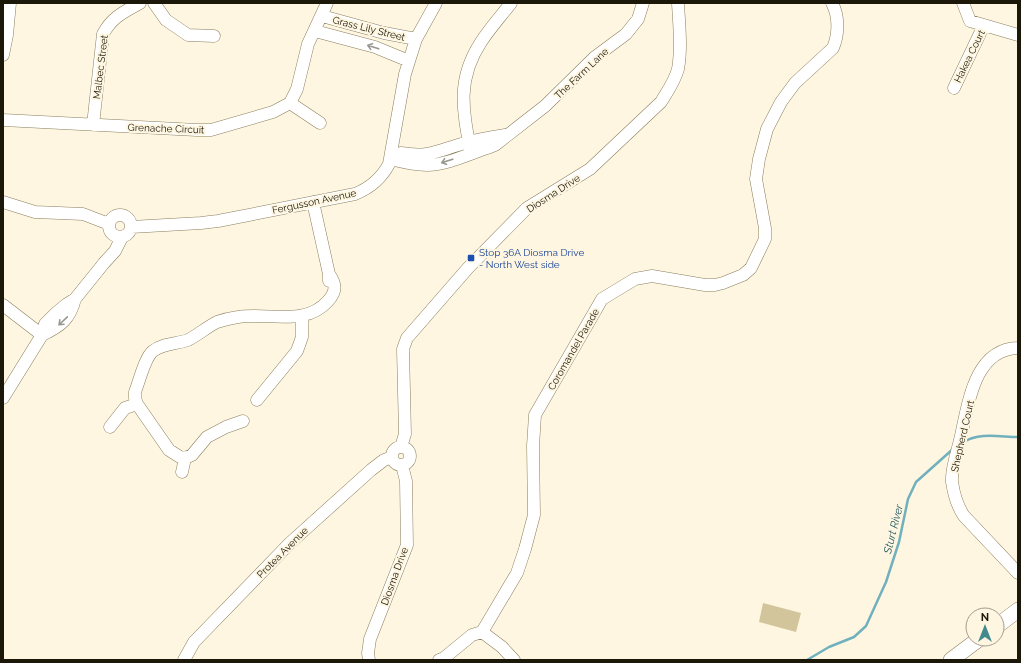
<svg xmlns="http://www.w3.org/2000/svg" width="1021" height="663" font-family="Raleway,sans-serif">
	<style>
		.green { fill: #d2c59c }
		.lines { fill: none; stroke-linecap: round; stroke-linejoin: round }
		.stream { stroke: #71b0bd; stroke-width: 2.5 }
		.minor-casing { stroke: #897e5d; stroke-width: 13 }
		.major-casing { stroke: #897e5d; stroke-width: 16 }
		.minor { stroke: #fff; stroke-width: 12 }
		.major { stroke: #fff; stroke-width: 15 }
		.oneway { stroke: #989790 }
		.transit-dot { fill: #1a4fb4; stroke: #fef6e1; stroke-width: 1.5 }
		.labels { text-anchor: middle; stroke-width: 4; stroke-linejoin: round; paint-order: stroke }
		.street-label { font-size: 10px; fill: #1b1709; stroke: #fef6e1 }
		.transit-label { font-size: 10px; fill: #164399; stroke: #fef6e1; text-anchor: start }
		.water-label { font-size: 11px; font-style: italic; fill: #1f555f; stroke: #fef6e1 }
	</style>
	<rect width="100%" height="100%" fill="#fef6e1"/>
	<path class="green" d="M763 603 801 613 796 632 759 622Z"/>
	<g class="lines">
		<path class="stream" d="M964 442C979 432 1001 437 1018 437
			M807 660 829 647 854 637 866 626 886 582 899 542 908 499 916 482 953 449"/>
		<defs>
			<path id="minor" d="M154 3 166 20 188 35 214 36
				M963 3 970 21 1018 35
				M322 16 384 33 416 39
				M315 31 375 47 409 61
				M3 55 7 35 10 3
				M954 88 984 25
				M290 103 320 123
				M3 120 197 130H211L273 112 290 103 297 89 308 44 327 3
				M93 125 103 34C112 17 124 12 140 3
				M401 153C430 158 439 150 465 143 478 139 492 137 505 135
				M471 153C463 111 456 80 481 42 490 28 501 16 511 3
				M390 159C402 162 415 165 427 165 447 165 471 153 490 147L495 145 545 106 595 57 626 34 638 19 643 3
				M3 202 35 212 83 214 109 224
				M313 202 329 274V281
				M109 226a11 11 0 1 1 22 0a11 11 0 1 1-22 0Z
				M131 227 201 223 218 221 355 194C370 188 381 179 389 164L405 74 416 39 436 3
				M3 305 42 335
				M42 335C61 326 70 319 75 299
				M1018 348C973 349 968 407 960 440 957 453 951 469 952 482 954 495 957 506 964 516L1018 573
				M3 398 42 335 45 324 56 313 67 304 75 299 104 263 115 251 122 237
				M257 400 297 351 302 337V316
				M243 421 226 427 207 437 192 455 185 458 180 457 169 450 137 404 135 398V392C139 382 145 357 153 351 163 343 177 344 188 340 198 335 207 327 217 322 223 320 231 318 238 317 268 312 305 327 328 301 337 291 336 284 329 274
				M110 427 125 408 137 404
				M401 447 405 434 403 349 407 338 468 268 527 208 590 169 661 102C667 92 675 81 678 69 682 48 679 24 678 3
				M392 456a9 9 0 1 1 18 0a9 9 0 1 1-18 0Z
				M182 472 185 458
				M482 632 517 573 525 549 534 515 533 446 535 415 602 299 635 279 652 276 705 285H715L723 283 743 275 751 268 765 239V228L756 179 759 159 767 129 781 102 795 83 833 48C839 34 839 16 832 3
				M482 632 502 647 514 660
				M184 660 194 642 290 543 371 470 384 460 392 457
				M369 660 368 653 370 639 407 545 406 481 402 465
				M439 660 444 658 472 635 482 632"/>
			<path id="major" d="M997 626 1018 610
				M951 660 979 639"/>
		</defs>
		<use href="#minor" class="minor-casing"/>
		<use href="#major" class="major-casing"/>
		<use href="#minor" class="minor"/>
		<use href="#major" class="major"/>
	</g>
	<defs><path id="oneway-shaft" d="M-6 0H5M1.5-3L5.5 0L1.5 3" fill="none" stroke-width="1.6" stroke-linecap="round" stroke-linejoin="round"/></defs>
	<g class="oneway">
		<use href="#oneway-shaft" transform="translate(373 47) rotate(-162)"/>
		<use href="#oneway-shaft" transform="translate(447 161) rotate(162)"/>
		<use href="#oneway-shaft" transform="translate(63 321) rotate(136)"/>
	</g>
	<rect class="transit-dot" x="467" y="254" width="8" height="8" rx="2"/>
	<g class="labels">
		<g class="street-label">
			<text transform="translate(369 28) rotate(14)" y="4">Grass Lily Street</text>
			<text transform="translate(969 56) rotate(-64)" y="4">Hakea Court</text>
			<text transform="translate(100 67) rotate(-83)" y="4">Malbec Street</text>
			<text transform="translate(581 73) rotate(-43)" y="4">The Farm Lane</text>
			<text transform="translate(166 128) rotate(2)" y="4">Grenache Circuit</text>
			<text transform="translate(553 193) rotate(-33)" y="4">Diosma Drive</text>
			<text transform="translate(314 201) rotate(-12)" y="4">Fergusson Avenue</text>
			<text transform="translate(573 349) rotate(-60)" y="4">Coromandel Parade</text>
			<text transform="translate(962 436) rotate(-77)" y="4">Shepherd Court</text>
			<text transform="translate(282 552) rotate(-45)" y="4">Protea Avenue</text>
			<text transform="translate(394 576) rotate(-70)" y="4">Diosma Drive</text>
		</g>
		<g class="transit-label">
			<text x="479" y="256">Stop 36A Diosma Drive<tspan x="479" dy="12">- North West side</tspan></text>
		</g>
		<g class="water-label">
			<text transform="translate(893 529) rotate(-76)" y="4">Sturt River</text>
		</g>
	</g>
	<rect width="1021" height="663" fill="none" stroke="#1b1709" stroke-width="8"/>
	<g transform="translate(985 627)"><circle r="19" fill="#fef6e1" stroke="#a39d8b"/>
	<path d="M0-3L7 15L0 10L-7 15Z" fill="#428a8e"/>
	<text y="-6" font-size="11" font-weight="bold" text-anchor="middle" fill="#1b1709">N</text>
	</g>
</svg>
